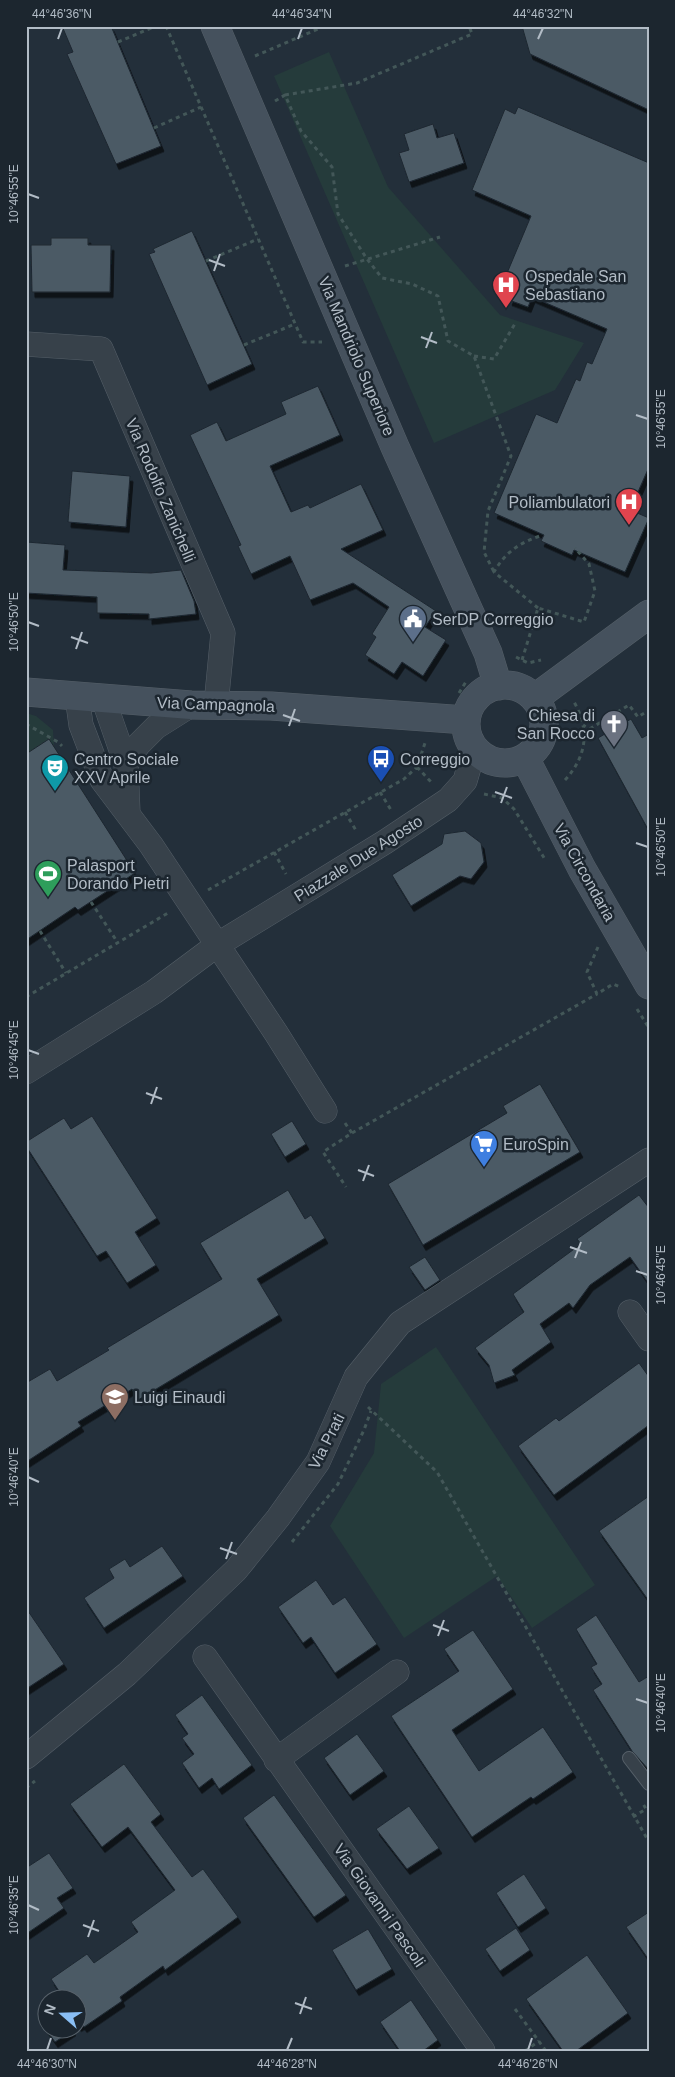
<svg xmlns="http://www.w3.org/2000/svg" width="675" height="2077" font-family="Helvetica,sans-serif">
	<style>
		.green { fill: #253b3b }
		.building { fill: #4c5a65; stroke: #1e2831; filter: url(#shadow) }
		.lines { fill: none; stroke-linecap: round; stroke-linejoin: round }
		.lane-casing { stroke: #555f68; stroke-width: 14 }
		.street-casing { stroke: #555f68; stroke-width: 25 }
		.secondary-casing { stroke: #555f68; stroke-width: 29 }
		.path { stroke: #435758; stroke-width: 3; stroke-dasharray: 4 4; stroke-linecap: butt }
		.lane { stroke: #37414a; stroke-width: 12 }
		.street { stroke: #37414a; stroke-width: 24 }
		.secondary { stroke: #45515d; stroke-width: 28 }
		.ticks { fill: none; stroke: #b2bcc6; stroke-width: 2 }
		.labels { text-anchor: middle; stroke-width: 5; stroke-linejoin: round; paint-order: stroke }
		.poi-label { font-size: 16px; fill: #b2bcc6; stroke: #1c262f; text-anchor: start }
		.street-label { font-size: 16px; fill: #b2bcc6; stroke: #1c262f }
		.neatline { fill: none; stroke: #b2bcc6; stroke-width: 2 }
		.ticks-label { font-size: 12px; text-anchor: middle; fill: #b2bcc6 }
	</style>
	<defs>
		<filter id="shadow"><feDropShadow dx="3" dy="5.5" stdDeviation="0" flood-color="#0009"/></filter>
	</defs>
	<rect width="100%" height="100%" fill="#232f3a"/>
	<path class="green" d="M329 52 388 187 500 315 584 343 555 390 434 443 274 76Z
		M26 713 36 716 53 730 54 747 26 764Z
		M436 1347 595 1585 532 1628 497 1576 404 1638 330 1526 374 1453 381 1384Z"/>
	<path class="building" d="M62 26H111L161 146 116 164 67 54 73 52Z
		M522 26H649V110L530 54Z
		M518 107 649 163V467L630 510 649 518 625 572 574 550 572 555 541 541 544 535 494 513 536 414 557 423 576 379 580 381 587 362 592 364 607 329 532 297 528 307 509 300 516 283 505 278 531 216 472 190 505 109 515 114Z
		M433 124 437 138 454 133 464 163 409 182 399 153 409 150 404 134Z
		M192 231 252 364 207 385 149 254 155 252 153 249Z
		M51 238H88V245H111L110 292H32L31 245H51Z
		M318 386 340 435 270 466 291 512 308 505 310 508 361 484 383 530 341 549 436 611 425 627 446 640 423 676 402 662 394 674 365 655 376 637 372 634 389 607 353 583 310 600 290 556 251 574 238 546 241 545 190 435 217 422 226 441 286 414 281 402Z
		M72 471 130 476 126 527 68 522Z
		M26 542 65 545 63 570 151 573 181 570 194 601 196 614 149 619V614L97 613V597L26 593Z
		M631 719 642 738 649 734V831L598 738Z
		M49 739 135 873 78 910 75 907 26 940V754Z
		M465 831 481 843 484 862 471 879 460 876 411 906 392 875 442 844 444 834Z
		M540 1084 580 1152 423 1245 388 1184 507 1113 503 1106Z
		M92 1116 157 1218 135 1232 156 1265 127 1283 106 1251 97 1256 26 1146V1142L64 1118 71 1129Z
		M292 1121 306 1144 285 1157 271 1134Z
		M288 1190 305 1219 311 1215 325 1238 257 1279 279 1315 138 1400 132 1389 78 1422 81 1426 26 1462V1383L50 1369 57 1381 109 1350 107 1348 222 1279 200 1243Z
		M639 1195 649 1208V1284L630 1257 590 1285 573 1308 569 1303 540 1324 551 1342 512 1370 515 1375 494 1383 489 1365 475 1348 524 1312 513 1294 581 1244 577 1239Z
		M425 1257 440 1280 425 1290 409 1267Z
		M639 1363 649 1377V1425L554 1495 518 1446 556 1418 559 1421Z
		M649 1496V1601L599 1531Z
		M162 1546 183 1576 104 1628 84 1598 114 1578 109 1569 125 1559 130 1567Z
		M316 1580 333 1605 345 1597 377 1644 335 1673 311 1637 303 1643 278 1607Z
		M26 1608 64 1664 26 1689Z
		M596 1615 639 1682 649 1676V1770L632 1751 593 1690 602 1684 591 1667 597 1664 576 1629Z
		M473 1630 513 1689 452 1730 479 1771 543 1727 573 1772 533 1799 531 1797 472 1837 391 1716 459 1671 444 1649Z
		M202 1695 252 1765 219 1789 212 1778 199 1788 182 1763 194 1754 182 1738 188 1734 175 1715Z
		M357 1734 384 1771 350 1795 324 1758Z
		M124 1764 161 1814 151 1822 192 1877 203 1869 238 1917 165 1970 163 1966 120 1997 122 2001 84 2027 82 2024 78 2026V2000H65L51 1979 87 1954 94 1963 138 1932 131 1922 175 1890 128 1827 102 1847 70 1804Z
		M274 1795 346 1895 314 1917 243 1818Z
		M409 1806 439 1848 407 1869 376 1829Z
		M49 1853 73 1888 57 1898 64 1908 26 1934V1868Z
		M524 1874 546 1908 518 1927 496 1893Z
		M649 1912V1960L626 1927Z
		M516 1928 530 1950 500 1971 485 1949Z
		M368 1929 392 1969 356 1990 332 1950Z
		M587 1955 628 2013 576 2051H563L526 1999Z
		M411 2000 438 2040 423 2051H400L380 2022Z
		M48 2016V2030H73L55 2042 40 2021Z"/>
	<g class="lines">
		<defs>
			<path id="lane" d="M629 1758 649 1784"/>
			<path id="street" d="M26 344 101 349 223 633 216 705
				M77 696 81 725 102 780 151 845 276 1033 325 1111
				M103 698 126 764
				M128 813 126 764 138 745 156 727 191 705
				M26 1072 154 992 217 945 385 842 448 800 465 781 474 750
				M630 1312 649 1339
				M205 1657 483 2051
				M26 1757 127 1674 236 1570 278 1518 318 1462 356 1377 400 1323 649 1160
				M276 1760 397 1672"/>
			<path id="secondary" d="M215 26 395 447 488 653 498 686
				M466 724a39 39 0 1 1 78 0a39 39 0 1 1-78 0Z
				M26 692 191 705 271 706 466 720
				M535 698 649 614
				M525 758 582 869 649 985"/>
		</defs>
		<use href="#lane" class="lane-casing"/>
		<use href="#street" class="street-casing"/>
		<use href="#secondary" class="secondary-casing"/>
		<path class="path" d="M166 26 303 342H322
			M118 42 156 26
			M255 56 325 26
			M285 95 357 83 472 34 469 26
			M275 101 285 95 301 131 332 167 338 214 367 259 382 278 412 284 438 296 448 341 474 356 511 456 488 511 484 552 494 572
			M154 128 201 107
			M206 261 258 239
			M345 266 440 237
			M244 345 295 324
			M474 356 494 359 516 322
			M538 608 494 572C506 551 521 542 543 535
			M516 657 528 663 541 660
			M522 660 538 608 584 622 595 591 589 564 575 548
			M459 693 467 680
			M26 724 58 742 62 746
			M583 728 595 709
			M583 733 629 705 638 717 649 710
			M417 767 432 783
			M565 780C587 756 590 730 574 702
			M380 792 391 810
			M484 794 502 798 514 809 546 861
			M345 812 357 832
			M274 852 286 874
			M208 890 404 779 417 767 425 743
			M91 902 118 943
			M40 931 66 973
			M598 947 587 972 597 994 613 984 620 987
			M26 997 168 913
			M637 1009 649 1028
			M345 1123 352 1133 323 1152 346 1187
			M352 1133 597 994
			M368 1407 437 1472 649 1842
			M292 1542 338 1484 364 1430 371 1411
			M26 1788 35 1781
			M633 1817 646 1809 642 1802
			M515 2009 546 2051
			M525 2051 539 2041"/>
		<use href="#lane" class="lane"/>
		<use href="#street" class="street"/>
		<use href="#secondary" class="secondary"/>
	</g>
	<path class="ticks" d="M58 39 62 28M298 39 302 28M538 39 543 28M28 194 39 198M209 260 225 266M214 271 220 254M421 337 437 343M426 348 432 332M636 415 648 419M28 622 39 626M71 637 88 643M76 649 82 632M283 715 300 721M289 726 295 709M495 792 512 798M501 803 507 787M636 843 648 847M28 1050 39 1054M146 1093 162 1099M151 1104 157 1087M358 1170 374 1176M363 1181 369 1165M570 1247 587 1253M575 1258 581 1242M636 1271 648 1275M28 1477 39 1482M220 1548 237 1554M226 1559 232 1542M433 1625 449 1631M438 1636 444 1620M636 1699 648 1703M28 1905 39 1910M83 1925 99 1931M88 1937 94 1920M295 2003 312 2009M300 2014 306 1997M47 2050 51 2038M287 2050 292 2038M528 2050 532 2038"/>
	<defs>
		<symbol id="hospital-pin" viewBox="-11 -11 22 30"><path d="M0 17L-7.5 6A9.5 9.5 0 1 1 7.5 6Z" fill="#e0444e" stroke="#1c262f"/><path d="M-5-5h3v3.5h4V-5h3V5h-3V1.5h-4V5h-3Z" fill="#fff"/></symbol>
		<symbol id="civic-pin" viewBox="-11 -11 22 30"><path d="M0 17L-7.5 6A9.5 9.5 0 1 1 7.5 6Z" fill="#5c6f8a" stroke="#1c262f"/><path d="M-.6-6.5H3V-4.5H.6V-3L4-1V1h2V6H-6V1h2V-1L-.6-3ZM-1.2 2.5V6h2.4V2.5Z" fill="#fff"/></symbol>
		<symbol id="church-pin" viewBox="-11 -11 22 30"><path d="M0 17L-7.5 6A9.5 9.5 0 1 1 7.5 6Z" fill="#6b7280" stroke="#1c262f"/><path d="M-1.2-6h2.4v3.5h3.3v2.4h-3.3V6h-2.4V-.1h-3.3v-2.4h3.3Z" fill="#fff"/></symbol>
		<symbol id="bus-pin" viewBox="-11 -11 22 30"><path d="M0 17L-7.5 6A9.5 9.5 0 1 1 7.5 6Z" fill="#1a4fb4" stroke="#1c262f"/><path d="M-5-6H5V4H4V6H2V4H-2V6H-4V4H-5ZM-3.5-4V0h7V-4ZM-3.5 1.2v1.5H-2V1.2ZM2 1.2v1.5H3.5V1.2Z" fill="#fff"/></symbol>
		<symbol id="theatre-pin" viewBox="-11 -11 22 30"><path d="M0 17L-7.5 6A9.5 9.5 0 1 1 7.5 6Z" fill="#0f9aa8" stroke="#1c262f"/><path d="M-5-5.5Q0-4 5-5.5V0Q5 5 0 6Q-5 5-5 0ZM-3.3-2.5H-1v1.5H-3.3ZM1-2.5H3.3v1.5H1ZM-2.8 1Q0 5.5 2.8 1Z" fill="#fff"/></symbol>
		<symbol id="stadium-pin" viewBox="-11 -11 22 30"><path d="M0 17L-7.5 6A9.5 9.5 0 1 1 7.5 6Z" fill="#2e9e5b" stroke="#1c262f"/><path d="M0-5a6.5 5 0 1 0 0 10a6.5 5 0 1 0 0-10ZM-3.5-1.8h7v3.6h-7Z" fill="#fff"/></symbol>
		<symbol id="supermarket-pin" viewBox="-11 -11 22 30"><path d="M0 17L-7.5 6A9.5 9.5 0 1 1 7.5 6Z" fill="#3f7fe0" stroke="#1c262f"/><path d="M-6-5.5h2.5l.6 2H6L4.5 2H-2.5L-4.4-4H-6ZM-1.5 3.2a1.3 1.3 0 1 0 .1 0ZM3 3.2a1.3 1.3 0 1 0 .1 0Z" fill="#fff"/></symbol>
		<symbol id="school-pin" viewBox="-11 -11 22 30"><path d="M0 17L-7.5 6A9.5 9.5 0 1 1 7.5 6Z" fill="#8d6e63" stroke="#1c262f"/><path d="M0-5L7-2L0 1L-7-2ZM-4 1L0 2.5L4 1V4Q0 6-4 4Z" fill="#fff"/></symbol>
	</defs>
	<g fill-rule="evenodd">
		<use href="#hospital-pin" x="490" y="269" width="32" height="43"/>
		<use href="#hospital-pin" x="613" y="486" width="32" height="43"/>
		<use href="#civic-pin" x="397" y="603" width="32" height="43"/>
		<use href="#church-pin" x="598" y="708" width="32" height="43"/>
		<use href="#bus-pin" x="365" y="743" width="32" height="43"/>
		<use href="#theatre-pin" x="39" y="752" width="32" height="43"/>
		<use href="#stadium-pin" x="32" y="858" width="32" height="43"/>
		<use href="#supermarket-pin" x="468" y="1128" width="32" height="43"/>
		<use href="#school-pin" x="99" y="1381" width="32" height="43"/>
	</g>
	<g class="labels">
		<g class="poi-label">
			<text x="525" y="282">Ospedale San<tspan x="525" dy="18">Sebastiano</tspan></text>
			<text x="610" y="508" text-anchor="end">Poliambulatori</text>
			<text x="432" y="625">SerDP Correggio</text>
			<text x="595" y="721" text-anchor="end">Chiesa di<tspan x="595" dy="18">San Rocco</tspan></text>
			<text x="74" y="765">Centro Sociale<tspan x="74" dy="18">XXV Aprile</tspan></text>
			<text x="400" y="765">Correggio</text>
			<text x="67" y="871">Palasport<tspan x="67" dy="18">Dorando Pietri</tspan></text>
			<text x="503" y="1150">EuroSpin</text>
			<text x="134" y="1403">Luigi Einaudi</text>
		</g>
		<g class="street-label">
			<text transform="translate(357 356) rotate(67)" y="6">Via Mandriolo Superiore</text>
			<text transform="translate(161 490) rotate(67)" y="6">Via Rodolfo Zanichelli</text>
			<text transform="translate(216 704) rotate(2)" y="6">Via Campagnola</text>
			<text transform="translate(358 858) rotate(-32)" y="6">Piazzale Due Agosto</text>
			<text transform="translate(585 872) rotate(61)" y="6">Via Circondaria</text>
			<text transform="translate(326 1441) rotate(-63)" y="6">Via Prati</text>
			<text transform="translate(380 1905) rotate(55)" y="6">Via Giovanni Pascoli</text>
		</g>
	</g>
	<rect width="675" height="2077" fill="none" stroke="#1c262f" stroke-width="55"/>
	<g transform="translate(62 2014) rotate(290)"><circle r="24" fill="#1c262f" stroke="#58626b"/>
	<path d="M0-4L9 19L0 12L-9 19Z" fill="#89bef4"/>
	<text y="-8" font-size="14" font-weight="bold" text-anchor="middle" fill="#b2bcc6">N</text>
	</g>
	<rect x="28" y="28" width="620" height="2022" class="neatline"/>
	<g class="ticks-label">
		<text x="62" y="18">44°46'36"N</text>
		<text x="302" y="18">44°46'34"N</text>
		<text x="543" y="18">44°46'32"N</text>
		<text transform="translate(14 194) rotate(-90)" y="4">10°46'55"E</text>
		<text transform="translate(661 419) rotate(-90)" y="4">10°46'55"E</text>
		<text transform="translate(14 622) rotate(-90)" y="4">10°46'50"E</text>
		<text transform="translate(661 847) rotate(-90)" y="4">10°46'50"E</text>
		<text transform="translate(14 1050) rotate(-90)" y="4">10°46'45"E</text>
		<text transform="translate(661 1275) rotate(-90)" y="4">10°46'45"E</text>
		<text transform="translate(14 1477) rotate(-90)" y="4">10°46'40"E</text>
		<text transform="translate(661 1703) rotate(-90)" y="4">10°46'40"E</text>
		<text transform="translate(14 1905) rotate(-90)" y="4">10°46'35"E</text>
		<text x="47" y="2068">44°46'30"N</text>
		<text x="287" y="2068">44°46'28"N</text>
		<text x="528" y="2068">44°46'26"N</text>
	</g>
</svg>
